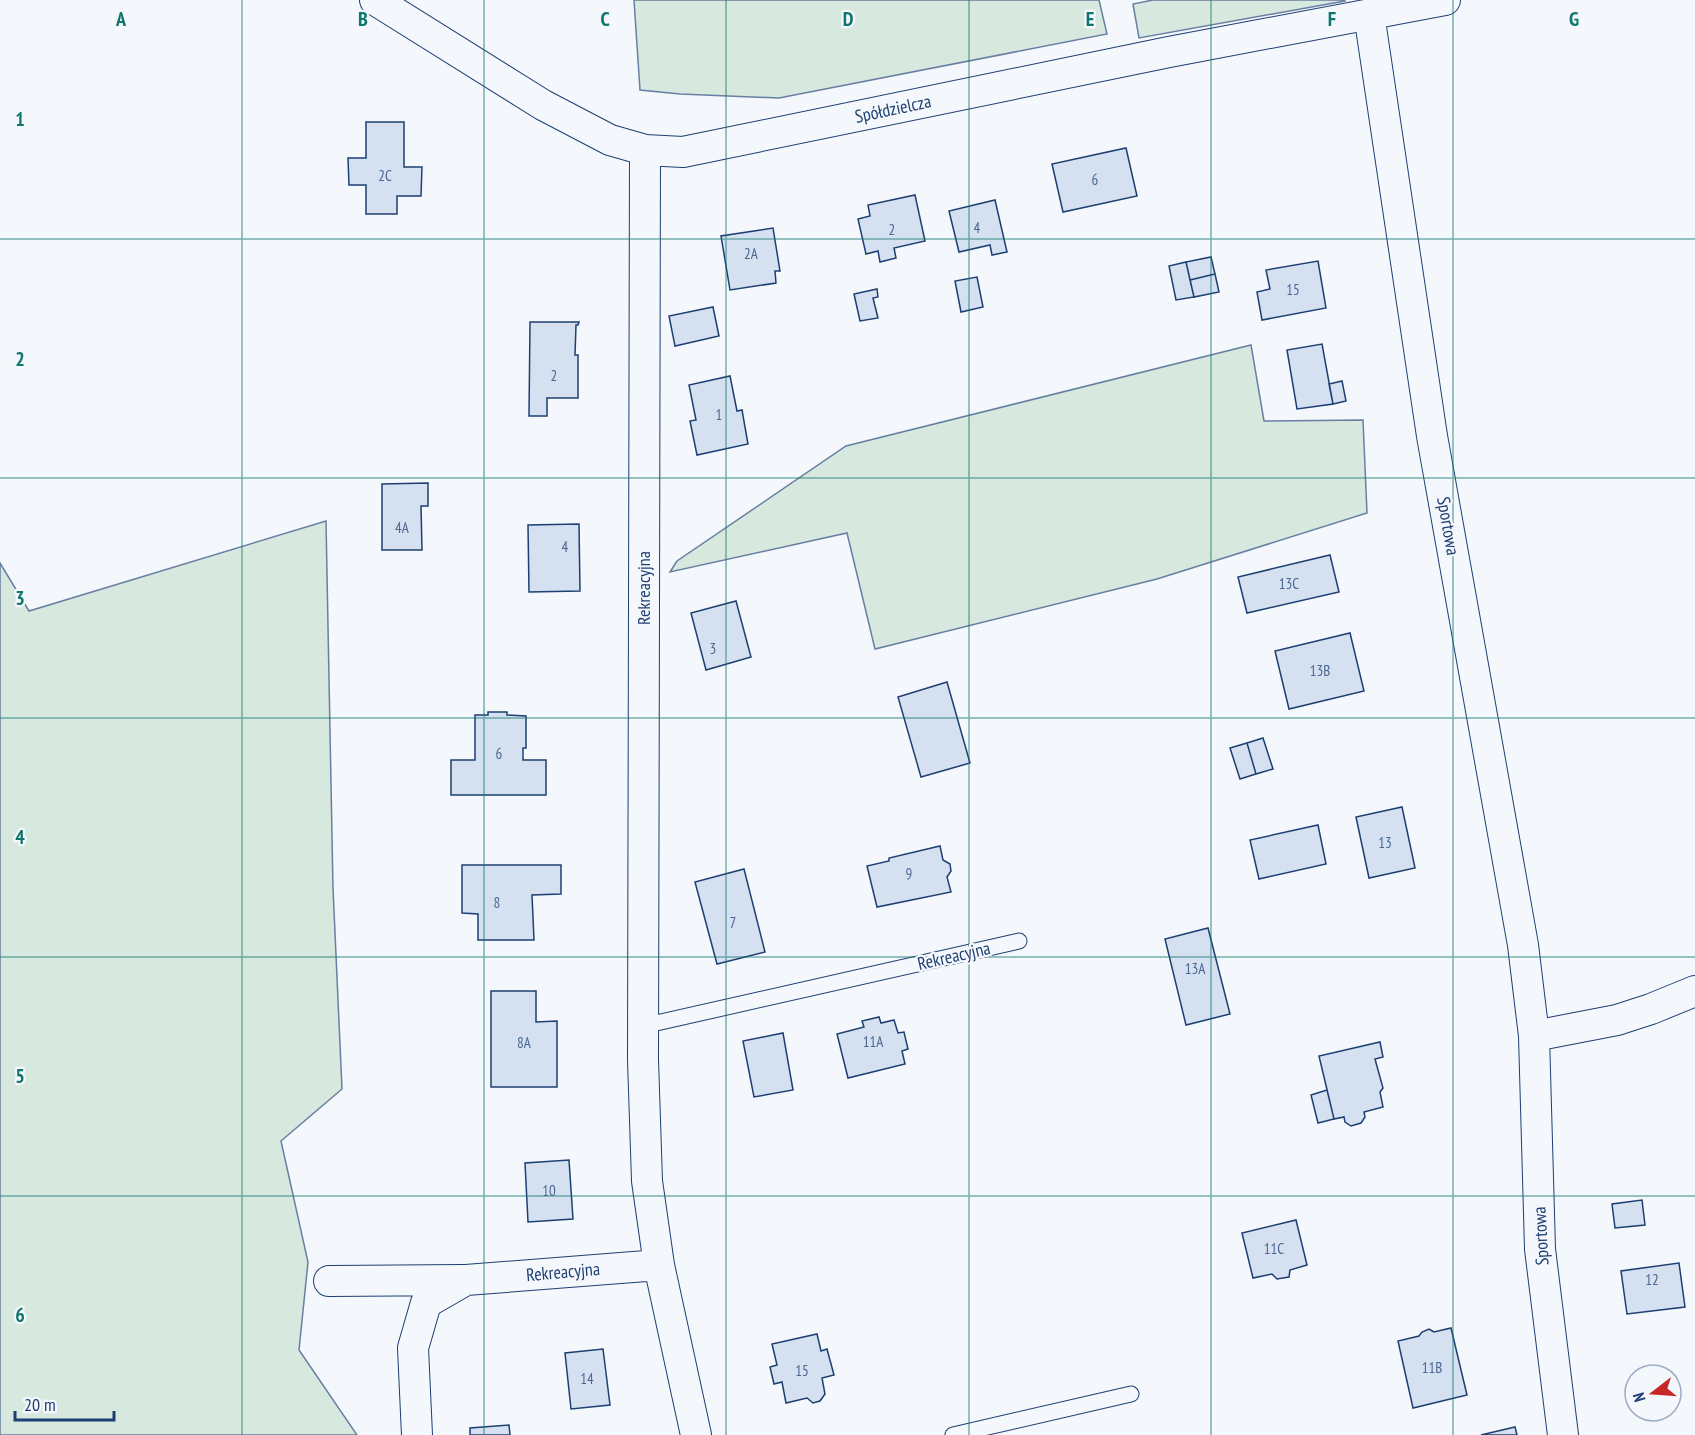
<svg xmlns="http://www.w3.org/2000/svg" width="1695" height="1435" font-family="'PT Sans Narrow',sans-serif">
	<style>
		.green { fill: #d7e8df; stroke: #687fa3; stroke-width: 1.5 }
		.building { fill: #d5e0f0; stroke: #1d3f73; stroke-width: 1.5 }
		.lines { fill: none; stroke-linecap: round; stroke-linejoin: round }
		.service-casing { stroke: #1d3f73; stroke-width: 17 }
		.minor-casing { stroke: #1d3f73; stroke-width: 32 }
		.service { stroke: #f4f7fb; stroke-width: 15 }
		.minor { stroke: #f4f7fb; stroke-width: 30 }
		.grid { fill: none; stroke: #0f766e; stroke-width: 1.5; stroke-opacity: 0.55 }
		.labels { text-anchor: middle; stroke-width: 4.5; stroke-linejoin: round; paint-order: stroke }
		.number-label { font-size: 15px; fill: #4b6792 }
		.street-label { font-size: 18px; fill: #1d3f73; stroke: #f4f7fb }
		.grid-label { font-size: 20px; text-anchor: middle; font-weight: bold; fill: #0f766e; stroke: #f4f7fb; stroke-width: 4.5; stroke-linejoin: round; paint-order: stroke }
	</style>
	<rect width="100%" height="100%" fill="#f4f7fb"/>
	<path class="green" d="M634 0H1099L1107 34 779 98 680 94 640 90Z
		M1153 0H1344L1345 1 1139 38 1133 4Z
		M1251 345 1264 421 1363 420 1367 513 1157 579 875 649 847 533 670 572 677 561 846 446Z
		M326 521 333 888 342 1089 281 1141 308 1262 299 1350 357 1435H0V563L29 611Z"/>
	<path class="building" d="M366 122H404V167H422L421 196H397V214H366V185H349L348 158H366Z
		M1126 148 1137 196 1063 212 1052 164Z
		M915 195 925 241 894 248 896 258 880 262 878 251 866 254 858 219 870 216 868 205Z
		M995 200 1007 252 992 255 990 245 959 252 949 211Z
		M773 228 780 271H775L776 283 730 290 721 236Z
		M1211 257 1215 274 1190 280 1186 262Z
		M1318 261 1326 308 1262 320 1257 292 1270 289 1266 270Z
		M1186 262 1194 297 1176 300 1169 266Z
		M1215 274 1219 292 1194 297 1190 280Z
		M977 277 983 307 961 312 955 281Z
		M877 289 878 297 873 298 878 318 860 321 854 294Z
		M713 307 719 336 675 346 669 316Z
		M530 322H579L578 325H576L575 355H578V398H547V416H529Z
		M1322 344 1333 404 1297 409 1287 350Z
		M730 376 737 411 742 410 748 444 697 455 690 421 696 420 689 385Z
		M1342 381 1346 401 1333 404 1329 384Z
		M428 483V506H421L422 550H382V484Z
		M579 524 580 591 529 592 528 525Z
		M1330 555 1339 592 1247 613 1238 577Z
		M736 601 751 657 706 670 691 613Z
		M1350 633 1364 691 1289 709 1275 651Z
		M947 682 970 763 921 777 898 697Z
		M488 712H507V715L526 716V748H523V760H546V795H451V760H475V715H488Z
		M1263 738 1273 769 1256 774 1247 743Z
		M1247 743 1256 774 1240 779 1230 748Z
		M1402 807 1415 868 1369 878 1356 817Z
		M1318 825 1326 864 1259 879 1250 840Z
		M940 846 943 860 950 864 951 871 947 877 951 892 877 907 867 866 889 861V858Z
		M462 865H561V894L532 895 534 940H478V914L462 913Z
		M744 869 765 952 717 964 695 882Z
		M1208 928 1230 1014 1186 1025 1165 939Z
		M491 991H536V1022L557 1021V1087H491Z
		M879 1017 881 1023 894 1020 898 1033 904 1032 908 1049 902 1051 905 1064 848 1078 837 1034 864 1027 862 1021Z
		M783 1033 793 1090 754 1097 743 1041Z
		M1380 1042 1383 1057 1375 1059 1383 1088 1380 1092 1383 1107 1364 1112 1365 1117 1361 1123 1351 1126 1345 1122 1344 1117 1334 1119 1319 1056Z
		M1327 1090 1334 1119 1318 1123 1311 1095Z
		M569 1160 573 1219 528 1222 525 1163Z
		M1642 1200 1645 1225 1615 1228 1612 1204Z
		M1296 1220 1307 1265 1290 1270 1289 1277 1277 1279 1272 1274 1253 1278 1242 1233Z
		M1679 1263 1685 1307 1627 1314 1621 1271Z
		M1451 1328 1467 1395 1413 1408 1398 1341 1419 1336 1422 1332 1429 1329 1434 1332Z
		M817 1334 821 1351 827 1349 834 1375 822 1378 825 1394 820 1401 813 1403 807 1398 786 1403 782 1382 774 1384 770 1367 777 1365 772 1344Z
		M603 1349 610 1405 571 1409 565 1353Z
		M509 1425 510 1435H470V1428Z
		M1515 1427 1517 1435H1481Z"/>
	<g class="lines">
		<defs>
			<path id="service" d="M643 1026 1019 941
				M953 1435 1131 1394"/>
			<path id="minor" d="M375 0 543 105 610 140 645 150 683 152 1169 52 1445 0
				M1369 14 1432 436 1523 945 1534 1036 1540 1249 1563 1435
				M645 150 643 1060 647 1181 659 1265 696 1435
				M1534 1036 1617 1020 1651 1009 1695 991
				M329 1281 464 1280
				M417 1435 413 1348 426 1303 466 1280 659 1265"/>
		</defs>
		<use href="#service" class="service-casing"/>
		<use href="#minor" class="minor-casing"/>
		<use href="#service" class="service"/>
		<use href="#minor" class="minor"/>
	</g>
	<path class="grid" d="M242 0V1435M484 0V1435M726 0V1435M969 0V1435M1211 0V1435M1453 0V1435M0 239H1695M0 478H1695M0 718H1695M0 957H1695M0 1196H1695"/>
	<g class="labels">
		<g class="number-label">
			<text x="385" y="181">2C</text>
			<text x="1095" y="185">6</text>
			<text x="977" y="233">4</text>
			<text x="892" y="235">2</text>
			<text x="751" y="259">2A</text>
			<text x="1293" y="295">15</text>
			<text x="554" y="381">2</text>
			<text x="719" y="420">1</text>
			<text x="402" y="533">4A</text>
			<text x="565" y="552">4</text>
			<text x="1289" y="589">13C</text>
			<text x="713" y="654">3</text>
			<text x="1320" y="676">13B</text>
			<text x="499" y="759">6</text>
			<text x="1385" y="848">13</text>
			<text x="909" y="879">9</text>
			<text x="497" y="908">8</text>
			<text x="733" y="928">7</text>
			<text x="1195" y="974">13A</text>
			<text x="873" y="1047">11A</text>
			<text x="524" y="1048">8A</text>
			<text x="549" y="1196">10</text>
			<text x="1274" y="1254">11C</text>
			<text x="1652" y="1285">12</text>
			<text x="1432" y="1373">11B</text>
			<text x="802" y="1376">15</text>
			<text x="587" y="1384">14</text>
		</g>
		<g class="street-label">
			<text transform="translate(893 109) rotate(-12)" y="6">Spółdzielcza</text>
			<text transform="translate(1448 526) rotate(80)" y="6">Sportowa</text>
			<text transform="translate(644 588) rotate(-90)" y="6">Rekreacyjna</text>
			<text transform="translate(954 956) rotate(-13)" y="6">Rekreacyjna</text>
			<text transform="translate(1541 1236) rotate(-93)" y="6">Sportowa</text>
			<text transform="translate(563 1272) rotate(-5)" y="6">Rekreacyjna</text>
		</g>
	</g>
	<g class="grid-label">
		<text x="121" y="26">A</text>
		<text x="363" y="26">B</text>
		<text x="605" y="26">C</text>
		<text x="848" y="26">D</text>
		<text x="1090" y="26">E</text>
		<text x="1332" y="26">F</text>
		<text x="1574" y="26">G</text>
		<text x="20" y="126">1</text>
		<text x="20" y="366">2</text>
		<text x="20" y="605">3</text>
		<text x="20" y="844">4</text>
		<text x="20" y="1083">5</text>
		<text x="20" y="1322">6</text>
	</g>
	<g transform="translate(1653 1393) rotate(253)"><circle r="28" fill="#f4f7fb" stroke="#9eadc5" stroke-width="1.5"/>
	<path d="M0-4.5L10 22L0 15L-10 22Z" fill="#c62828"/>
	<text y="-9" font-size="16" font-weight="bold" text-anchor="middle" fill="#1d3f73">N</text>
	</g>
	<path d="M15 1411v9h99v-9" fill="none" stroke="#1d3f73" stroke-width="3"/>
	<text x="24" y="1411" font-size="18" fill="#1d3f73" stroke="#f4f7fb" stroke-width="4.5" paint-order="stroke">20 m</text>
</svg>
